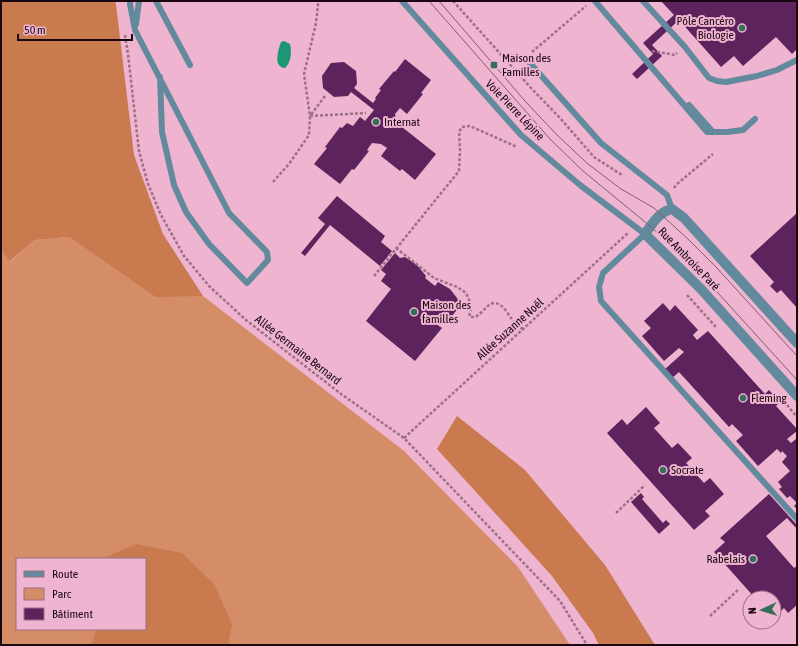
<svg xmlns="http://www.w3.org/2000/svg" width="798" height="646" font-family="'Asap Condensed',sans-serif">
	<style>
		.green { fill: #d58d68; fill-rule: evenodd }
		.forest { fill: #c97a4f }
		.water { fill: #1c9673 }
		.building { fill: #5d235d }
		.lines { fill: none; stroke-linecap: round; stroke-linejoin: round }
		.path { stroke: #9c7086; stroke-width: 2.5; stroke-dasharray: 3 2; stroke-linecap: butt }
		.lane { stroke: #628a9c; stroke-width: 6 }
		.street { stroke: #628a9c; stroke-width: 10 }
		.tram { stroke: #845d71; stroke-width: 1 }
		.poi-dot { fill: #336f5a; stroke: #eeb4d0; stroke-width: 1.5 }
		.labels { text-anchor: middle; stroke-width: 4; stroke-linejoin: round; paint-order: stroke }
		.poi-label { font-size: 12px; fill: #1b0712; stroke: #eeb4d0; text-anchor: start }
		.street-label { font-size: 12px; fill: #1b0712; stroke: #eeb4d0 }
	</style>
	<rect width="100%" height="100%" fill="#eeb4d0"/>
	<path class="green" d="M69 237 156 296H203L404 451 518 567 570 645H1V250L11 261 35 240ZM17 559H145V629H17Z"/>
	<path class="forest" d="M1 1H115L116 4 134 155 163 234 203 296 156 297 69 237 35 240 10 261 1 250Z
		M457 416 525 470 605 565 655 645H599L593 633 552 576 437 449Z
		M136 544 182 553 214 584 232 624 228 645H91L97 629H145V559H105L106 557Z"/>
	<path class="water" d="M284 41 290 44C292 52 291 63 285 68 283 68 280 67 279 65 275 61 279 47 281 42Z"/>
	<path class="building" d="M661 1H797V49L792 54 776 37 743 66 734 56 721 67 679 20 652 45 662 56 637 79 632 74 653 54 643 43 674 15Z
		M405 59 431 80 421 93 423 94 407 114 400 108 395 114 397 123 436 154 415 180 402 169 400 171 381 156 387 148 381 144 372 143 367 150 369 151 354 170 352 169 340 184 314 164 327 148 325 147 340 127 342 128 347 123 353 126 360 117 365 121 374 110 351 92 348 96 334 97 323 88 322 76 331 63 344 62 356 71 357 84 354 88 373 103 376 99 375 98 381 90 379 89 394 71 395 72Z
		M337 196 385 236 381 242 392 251 380 266 330 225 305 256 301 253 325 224 318 218Z
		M797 213V308L781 290 777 293 770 286 774 282 750 256Z
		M395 253 400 258 405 257 417 265 426 276 425 278 435 286 438 282 450 289 457 298 461 305 446 323 441 318 436 324 442 328 415 361 366 321 391 289 381 281 386 274 381 270Z
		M663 303 670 311 675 305 698 330 693 335 697 340 708 331 765 394 769 390 780 402 776 406 797 429V431L787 439 791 443 797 438V509L794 506 797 503 790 496 787 498 779 489 782 487 778 482 790 471 782 462 787 456 782 451 781 453 777 449 758 466 736 441 743 435 732 424 729 427 679 372 671 379 664 370 684 352 679 348 664 361 642 336 651 328 644 321Z
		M646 407 660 423 654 428 672 448 678 443 692 458 686 463 704 483 710 478 724 494 705 511 710 516 694 530 607 433 622 419 627 425Z
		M641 493 644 497 642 499 663 523 666 520 670 524 659 534 631 502Z
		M769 494 797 525V529L787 518 766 536 794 568 797 566V605L788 613 784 608 774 618V598H755L714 552 725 542 720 538Z"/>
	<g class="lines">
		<path class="path" d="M453 1 531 88 560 118 594 157 622 175
			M125 35 128 54 139 151 148 184 161 215 184 256 210 287 246 320 341 394 404 438 560 601 587 645
			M652 51 675 55 677 53
			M532 52 586 6
			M325 96 310 116 366 113
			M273 182 289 164 309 135 310 116 304 74 316 23 318 5V1
			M674 188 677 184 713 154
			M396 248 434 278 457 287 466 293 470 302 471 310 469 316C481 321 484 303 495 303 503 304 507 313 511 318 514 322 518 326 523 329
			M374 276 459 171 460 150 459 132 462 127 470 126 517 147
			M687 295 716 327
			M787 405 797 417
			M404 438 628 233
			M616 513 645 485
			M710 616 739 589"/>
		<path class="lane" d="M130 1V4L135 30 229 213 267 252 268 260 247 283 209 244 186 212 174 185 162 132 160 77
			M156 1 190 65
			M402 1 521 135 580 185 621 216 645 234 603 273 599 287 601 301 797 519
			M595 1 707 132H727L743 130 755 119
			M643 1 685 47 709 78 717 81 726 82 757 76 777 70 797 60
			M136 24 139 1
			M529 62 601 143 667 195 672 209
			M689 105 713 132"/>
		<path class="street" d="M797 343 684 218 672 209C660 211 652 224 645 234L701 289 797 396"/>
		<path class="tram" d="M429 1 550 139 583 171 650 226 689 261 797 380
			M439 1 525 101 557 135 588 164 621 189 654 208 689 240 716 267 797 356"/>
	</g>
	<g class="poi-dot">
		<circle cx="742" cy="28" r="4"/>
		<rect x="490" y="61" width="8" height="8" rx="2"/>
		<circle cx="376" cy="122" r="4"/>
		<circle cx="414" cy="312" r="4"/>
		<circle cx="743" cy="398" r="4"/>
		<circle cx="663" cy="470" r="4"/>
		<circle cx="753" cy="559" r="4"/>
	</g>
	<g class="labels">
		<g class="poi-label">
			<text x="734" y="25" text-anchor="end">Pôle Cancéro<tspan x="734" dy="14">Biologie</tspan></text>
			<text x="502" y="62">Maison des<tspan x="502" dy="14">Familles</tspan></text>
			<text x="384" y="126">Internat</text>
			<text x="422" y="309">Maison des<tspan x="422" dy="14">familles</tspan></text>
			<text x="751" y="402">Fleming</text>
			<text x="671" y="474">Socrate</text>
			<text x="745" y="563" text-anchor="end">Rabelais</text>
		</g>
		<g class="street-label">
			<text transform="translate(515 110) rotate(46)" y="4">Voie Pierre Lépine</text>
			<text transform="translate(689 259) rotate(46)" y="4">Rue Ambroise Paré</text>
			<text transform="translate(510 329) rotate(-42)" y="4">Allée Suzanne Noël</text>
			<text transform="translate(298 350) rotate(38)" y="4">Allée Germaine Bernard</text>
		</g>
	</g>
	<rect width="798" height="646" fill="none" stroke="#1b0712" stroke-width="4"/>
	<rect x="16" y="558" width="130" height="72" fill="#eeb4d0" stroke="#9a6f84"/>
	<rect x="24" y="571" width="20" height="6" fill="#628a9c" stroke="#9a6f84"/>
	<text x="52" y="578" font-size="12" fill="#1b0712">Route</text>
	<rect x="24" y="588" width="20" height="12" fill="#d58d68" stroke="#9a6f84"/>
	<text x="52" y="598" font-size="12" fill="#1b0712">Parc</text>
	<rect x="24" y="608" width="20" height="12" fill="#5d235d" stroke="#9a6f84"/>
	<text x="52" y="618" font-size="12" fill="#1b0712">Bâtiment</text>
	<g transform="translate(762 610) rotate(266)"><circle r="19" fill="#eeb4d0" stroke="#9a6f84"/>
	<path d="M0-3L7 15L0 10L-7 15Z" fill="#336f5a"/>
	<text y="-6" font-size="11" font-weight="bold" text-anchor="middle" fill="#1b0712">N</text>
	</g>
	<path d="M18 34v6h114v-6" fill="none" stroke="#1b0712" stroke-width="2"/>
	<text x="24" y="34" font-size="12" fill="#1b0712" stroke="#eeb4d0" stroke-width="3" paint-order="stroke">50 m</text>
</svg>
